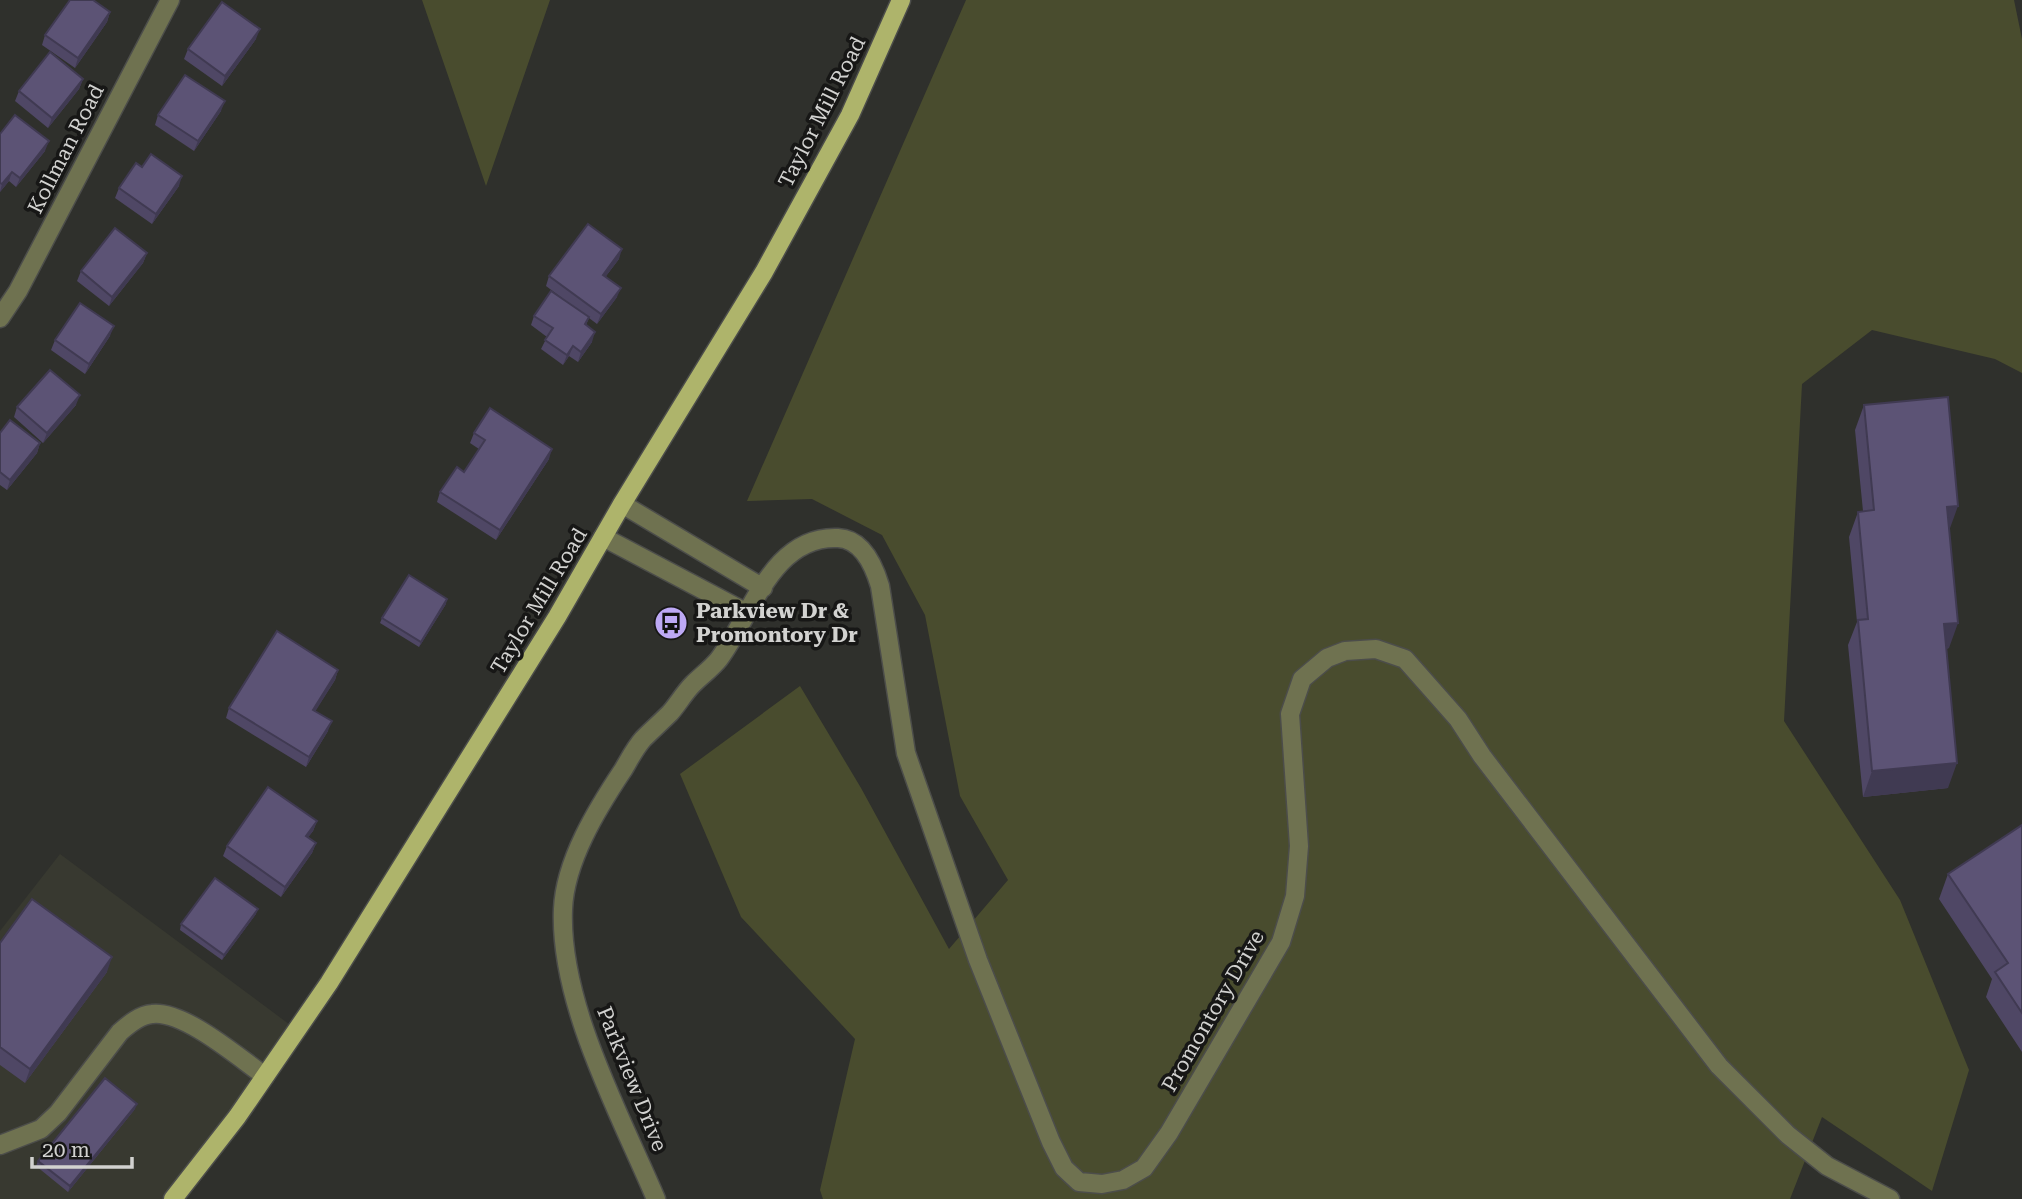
<svg xmlns="http://www.w3.org/2000/svg" width="2022" height="1199" font-family="'Roboto Serif',serif">
	<style>
		.built { fill: #383930 }
		.green { fill: #494c2e }
		.lines { fill: none; stroke-linecap: round; stroke-linejoin: round }
		.minor-casing { stroke: #4c4d4a; stroke-width: 21 }
		.major-casing { stroke: #4c4d4a; stroke-width: 21 }
		.minor { stroke: #6f7250; stroke-width: 18 }
		.major { stroke: #aeb46b; stroke-width: 18 }
		.wall { fill: #4f4765 }
		.shaded-wall { fill: #403a52 }
		.building { fill: #5c5375; stroke: #403a52; stroke-width: 2 }
		.labels { text-anchor: middle; stroke-width: 7; stroke-linejoin: round; paint-order: stroke }
		.street-label { font-size: 21px; fill: #d2d2d0; stroke: #171716 }
		.poi-label { font-size: 21px; font-weight: bold; fill: #d2d2d0; stroke: #171716; text-anchor: start }
	</style>
	<rect width="100%" height="100%" fill="#2f302c"/>
	<path class="built" d="M60 854 297 1030 173 1199H0V931Z"/>
	<path class="green" d="M422 0H550L486 186Z
		M966 0H2014L2022 39V373L1995 359 1872 330 1802 384 1784 721 1900 900 1969 1070 1932 1191 1822 1117 1790 1199H823L820 1190 855 1039 741 917 680 774 800 686 861 788 949 949 1008 880 960 796 925 615 882 535 812 499 747 501Z"/>
	<g class="lines">
		<defs>
			<path id="minor" d="M0 318 18 291 170 0
				M622 504 763 588
				M603 537 747 613
				M0 1145 41 1129 58 1113 120 1032C129 1024 140 1015 152 1014 184 1010 239 1058 265 1076
				M656 1199C620 1114 559 1003 563 909 565 861 597 809 623 770 629 760 635 748 643 739 652 730 661 722 670 713 678 704 684 693 693 684 701 676 712 668 719 659 752 615 772 535 838 538 863 539 874 566 880 586L906 753 978 960 1051 1142 1064 1168 1079 1182 1102 1184 1123 1180 1144 1168 1169 1133 1281 942 1295 896 1299 846 1290 714 1302 679 1327 658 1345 651 1376 649 1405 659 1458 719 1482 756 1719 1066 1788 1135 1827 1166 1890 1199"/>
			<path id="major" d="M173 1199 237 1117 329 983 557 617 622 504 764 272 850 115 901 0"/>
		</defs>
		<use href="#minor" class="minor-casing"/>
		<use href="#major" class="major-casing"/>
		<use href="#minor" class="minor"/>
		<use href="#major" class="major"/>
	</g>
	<path class="wall" d="M110 12 107 22 75 68 42 45 45 35Z
		M256 39 222 86 184 59 188 49Z
		M83 79 79 89 48 128 15 101 19 91Z
		M221 111 194 151 155 125 158 115Z
		M0 134 45 151 16 187 9 181 0 192Z
		M142 167 179 186 152 224 115 198 119 188Z
		M147 253 143 263 109 306 77 281 81 271Z
		M619 259 606 276 617 297 597 324 589 318 586 325 592 342 578 362 569 356 563 365 541 349 547 337 531 325 534 316 562 298 546 286 549 276Z
		M110 336 85 374 51 350 55 340Z
		M76 405 43 443 14 417 17 407Z
		M1864 405 1949 530V648L1946 649 1948 788 1863 797 1848 645 1857 622 1849 537 1858 512 1863 511 1855 430Z
		M0 433 40 443 37 453 7 490 0 485Z
		M474 433 549 459 496 540 437 502 440 492 464 472 479 449 470 443Z
		M446 604 419 647 380 623 382 618Z
		M338 670 335 680 315 711 328 731 306 767 226 718 229 708Z
		M317 821 313 831 308 837 316 843 312 853 281 897 223 856 227 846Z
		M2022 825V1052L1986 997 1992 979 1939 899 1948 874Z
		M256 914 222 960 180 930 181 924Z
		M0 943 107 972 25 1083 0 1065Z
		M135 1109 68 1192 36 1166 38 1161Z"/>
	<path class="shaded-wall" d="M110 12 107 22 75 68 78 58Z
		M260 29 256 39 222 86 225 76Z
		M83 79 79 89 48 128 52 118Z
		M225 101 221 111 194 151 198 141Z
		M49 141 45 151 16 187 20 178Z
		M12 172 9 181 0 192 2 184Z
		M182 176 179 186 152 224 156 214Z
		M622 249 619 259 600 284 603 275Z
		M147 253 143 263 109 306 112 297Z
		M621 288 617 297 597 324 601 314Z
		M114 326 110 336 85 374 89 364Z
		M595 332 592 342 578 362 581 352Z
		M573 346 569 356 563 365 567 355Z
		M80 395 76 405 43 443 47 433Z
		M40 443 37 453 7 490 10 480Z
		M552 449 549 459 496 540 500 530Z
		M1958 506 1949 531 1947 507Z
		M447 599 446 604 419 647 421 642Z
		M1958 623 1949 648 1935 649 1944 624Z
		M338 670 335 680 310 720 313 710Z
		M332 721 328 731 306 767 309 757Z
		M1957 763 1948 788 1863 797 1872 771Z
		M317 821 313 831 302 846 306 836Z
		M316 843 312 853 281 897 285 887Z
		M258 909 256 914 222 960 224 955Z
		M112 957 107 972 25 1083 30 1069Z
		M137 1104 135 1109 68 1192 70 1186Z"/>
	<path class="building" d="M70 0H93L110 12 78 58 45 35Z
		M222 2 260 29 225 76 188 49Z
		M50 52 83 79 52 118 19 91Z
		M185 75 225 101 198 141 158 115Z
		M15 115 49 141 20 178 12 172 2 184 0 183V134Z
		M151 154 182 176 156 214 119 188 136 163 142 167Z
		M588 224 622 249 603 275 621 288 601 314 549 276Z
		M115 228 147 253 112 297 81 271Z
		M551 291 589 317 585 324 595 332 581 352 573 346 567 355 545 340 553 328 534 316Z
		M80 303 114 326 89 364 55 340Z
		M50 370 80 395 47 433 17 407Z
		M1948 397 1958 506 1947 507 1958 623 1944 624 1957 763 1872 771 1858 620 1868 619 1858 512 1874 510 1864 405Z
		M490 408 552 449 500 530 440 492 457 467 464 472 485 440 474 433Z
		M10 420 40 443 10 480 0 472V433Z
		M409 575 447 599 421 642 382 618Z
		M277 631 338 670 313 710 332 721 309 757 229 708Z
		M268 787 317 821 306 836 316 843 285 887 227 846Z
		M2022 825V1013L1995 972 2008 963 1948 874Z
		M215 878 258 909 224 955 181 924Z
		M32 899 112 957 30 1069 0 1047V943Z
		M105 1078 137 1104 70 1186 38 1161Z"/>
	<defs>
		<symbol id="bus-disc" viewBox="-11 -11 22 22"><circle r="9.5" fill="#bda9f5" stroke="#171716"/><path d="M-5-6H5V4H4V6H2V4H-2V6H-4V4H-5ZM-3.5-4V0h7V-4ZM-3.5 1.2v1.5H-2V1.2ZM2 1.2v1.5H3.5V1.2Z" fill="#111"/></symbol>
	</defs>
	<g fill-rule="evenodd">
		<use href="#bus-disc" x="652" y="604" width="38" height="38"/>
	</g>
	<g class="labels">
		<g class="street-label">
			<text transform="translate(822 112) rotate(-63)" y="7">Taylor Mill Road</text>
			<text transform="translate(66 149) rotate(-63)" y="7">Kollman Road</text>
			<text transform="translate(539 601) rotate(-59)" y="7">Taylor Mill Road</text>
			<text transform="translate(1213 1011) rotate(-60)" y="7">Promontory Drive</text>
			<text transform="translate(632 1079) rotate(68)" y="7">Parkview Drive</text>
		</g>
		<g class="poi-label">
			<text x="696" y="618">Parkview Dr &amp;<tspan x="696" dy="24">Promontory Dr</tspan></text>
		</g>
	</g>
	<path d="M32 1157v10h100v-10" fill="none" stroke="#d2d2d0" stroke-width="3.5"/>
	<text x="42" y="1157" font-size="21" fill="#d2d2d0" stroke="#171716" stroke-width="5" paint-order="stroke">20 m</text>
</svg>
